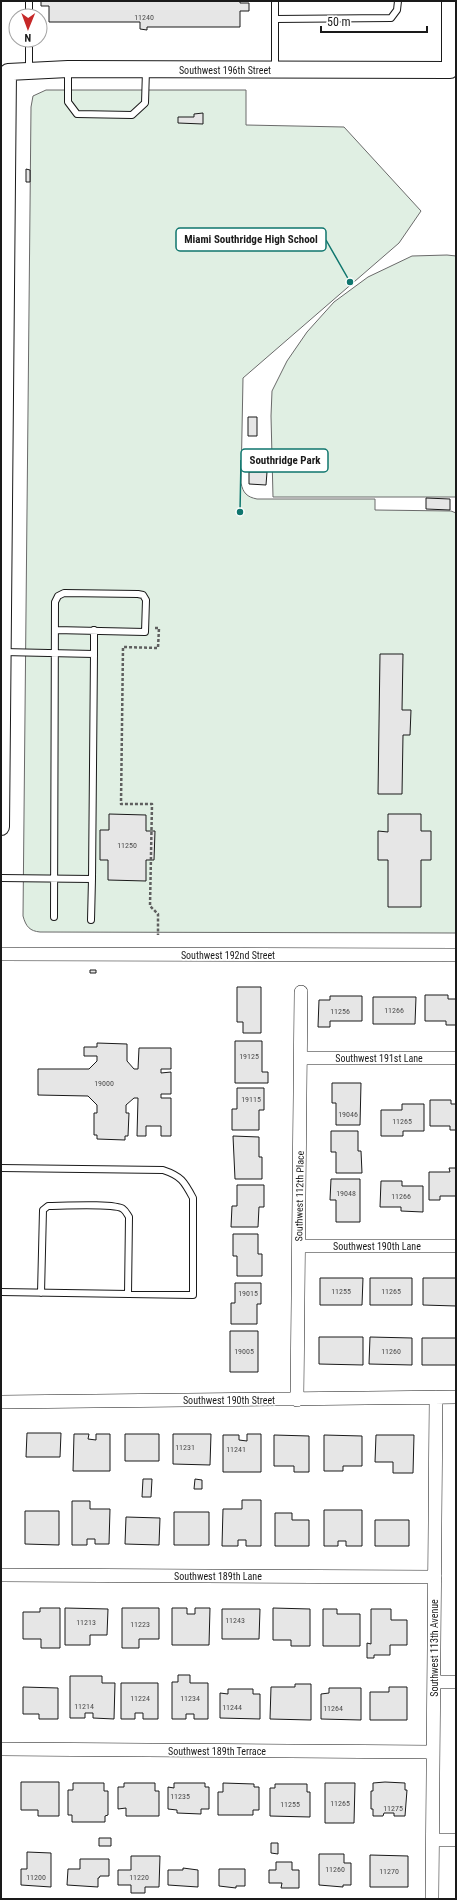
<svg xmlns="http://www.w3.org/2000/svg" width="457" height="1900" font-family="'Roboto Condensed',sans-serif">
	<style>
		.green { fill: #e0efe3; stroke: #6a6a6a }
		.building { fill: #e6e6e6; stroke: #1a1a1a }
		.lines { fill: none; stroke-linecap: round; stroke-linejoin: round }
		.service-casing { stroke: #1a1a1a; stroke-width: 8 }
		.minor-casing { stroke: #1a1a1a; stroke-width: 14 }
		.tertiary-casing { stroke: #1a1a1a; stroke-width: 18 }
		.path { stroke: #5f5f5f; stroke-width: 2.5; stroke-dasharray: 3 2; stroke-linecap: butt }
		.service { stroke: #fff; stroke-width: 6 }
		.minor { stroke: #fff; stroke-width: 13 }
		.tertiary { stroke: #fff; stroke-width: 16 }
		.labels { text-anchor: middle; stroke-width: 3; stroke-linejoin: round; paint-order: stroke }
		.number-label { font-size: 8px; fill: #4d4d4d }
		.street-label { font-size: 10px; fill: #1a1a1a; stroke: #fff }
		.leader { fill: none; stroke: #0f766e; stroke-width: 1.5 }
		.callout-dot { fill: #0f766e; stroke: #fff; stroke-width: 1.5 }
		.callout { fill: #fff; stroke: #0f766e; stroke-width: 1.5 }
		.callout-label { font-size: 11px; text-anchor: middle; font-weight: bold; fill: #1a1a1a }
	</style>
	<rect width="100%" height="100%" fill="#fff"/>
	<path class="green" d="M46 90H246V125L344 127 421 211 399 243 243 378 241 483C243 493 247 497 257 499H375V510L451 511 456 513V933L40 932C30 931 26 927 23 916L31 107 33 96Z
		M447 255 456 256V497H273L271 416 272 391 287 361 307 332 334 302 368 277 412 256Z"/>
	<path class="building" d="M41 1H240V3H249V11H240V27H147V30L140 29V22H49V6H41Z
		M203 113V124L178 123V117H194V114Z
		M26 169 30 170V182H26Z
		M248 417H257V436H248Z
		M249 472H267L266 485 249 484Z
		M426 498 450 499V510L426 509Z
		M380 654H403L402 710H411L410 735H403L402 794H378Z
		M109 814 146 815V831H155L154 860H146V881L108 880V860H100V830H109Z
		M388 814H421V831H431V860H421V907H388V860H378V831L388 832Z
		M90 970H96V973H90Z
		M237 987H261V1033H243V1022H237Z
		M425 995H448V999H456V1025H446V1021H425Z
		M330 996H362V1021H330V1027H318L319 1000H330Z
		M373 997H416L415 1024H373Z
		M235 1041H262V1072H268V1083H235Z
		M97 1043 127 1044V1061L134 1069H138L139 1048H171V1069H161V1073L171 1072V1094H161V1098H171V1136H161V1126H146V1136H137L138 1098H134L126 1105V1113H129L128 1136H125V1140L97 1139V1135H94V1113H97V1105L88 1096 38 1095V1069H89L97 1061V1056H84V1047H97Z
		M332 1083H361L360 1125H336V1103H332Z
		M237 1088H264V1110H259V1130H232V1109H237Z
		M430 1100H451V1104H456V1130H450V1126H430Z
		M402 1104H424V1131H403V1136H381V1110H402Z
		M331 1131H358V1151H361L362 1173H336V1152H331Z
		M233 1136 259 1137V1157H262V1179H235Z
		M449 1168H456V1196H440V1200H429V1172H450Z
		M331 1179H360V1222H336V1200H330Z
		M381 1181H402V1186H423V1212L401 1211V1207H380Z
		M237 1185H264V1207H259L258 1227H231L232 1206H237Z
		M233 1234H258V1254H262V1276H237V1256H233Z
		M320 1278H363L362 1305H320Z
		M370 1278H412V1305H370Z
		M423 1278H456V1306L423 1305Z
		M235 1283H261V1304H257V1324H231V1303H235Z
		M230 1331H258V1372H230Z
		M319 1337H363V1365L319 1364Z
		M370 1337 412 1338V1365L369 1364Z
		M422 1338H456V1365H422Z
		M27 1433H61L60 1457H26Z
		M74 1434H89L88 1439 96 1440V1434H110V1471H73Z
		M125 1434H159V1461H125Z
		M173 1434H211L210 1465 173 1464Z
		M247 1434H261V1472H223V1435H239V1440L247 1441Z
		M274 1435 309 1436V1472H294V1466H274Z
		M324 1435 362 1436V1466H343V1471H324Z
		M376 1435H414L413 1473H393V1462H375Z
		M143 1479H152L151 1497H142Z
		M195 1479 202 1480V1489H194Z
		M242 1500H261V1546H246V1540H238V1546H222L223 1509H242Z
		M72 1501H90V1509H110L109 1544H95V1539H87V1545H72Z
		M324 1510H362V1546H346V1541H338V1546H324Z
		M25 1511H59V1545L25 1544Z
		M174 1512H209V1545H174Z
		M275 1513H292V1520H309V1546H275Z
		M126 1517 160 1518 159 1545 125 1544Z
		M375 1520H409V1546H375Z
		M40 1608H60V1648H41V1639H23V1612H40Z
		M65 1608 108 1609 107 1635H90V1645H65Z
		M122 1608H159V1639H139V1648H122Z
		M172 1608H187V1614H195V1608H210L209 1645H172Z
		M273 1608 310 1609V1646H291V1640H273Z
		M222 1609H260L259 1639H222Z
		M323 1609H337V1614H360V1646H323Z
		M371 1609H391V1620H407V1645H390V1655H374V1658H367V1643L371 1644Z
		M178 1675H190V1683H208V1719H194V1714H186V1719H172V1682H178Z
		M70 1676H102V1683H115L114 1719 93 1718V1713H85V1718H70Z
		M121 1683H158V1719H143V1713H135V1719H121Z
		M295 1684H311V1720L270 1719 271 1687H295Z
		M23 1687 58 1688V1719H39V1714H23Z
		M389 1687H407V1720H370V1692H389Z
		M329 1688H361V1720L321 1719V1694L329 1693Z
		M228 1689H253V1694H260V1719L220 1718V1693L228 1694Z
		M21 1782H59V1816H38V1810H21Z
		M385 1782 405 1783V1790H407L405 1816H394V1813H384L383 1816H373V1809H371V1791H373V1783Z
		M73 1783H104V1791H108V1815L105 1816V1822H72V1815H68V1790H73Z
		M124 1783H155V1791H159V1816H126V1808L118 1809V1787H124Z
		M174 1783H205V1787H209V1809H201V1814L177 1813V1810L168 1809V1787L174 1788Z
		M223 1783 254 1784V1787H259V1810H253V1815H218V1792H223Z
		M325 1783H355L354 1823H325Z
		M275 1784H307V1792H310V1817L270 1816V1788H275Z
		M99 1838H111V1846H99Z
		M271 1843H278V1854L271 1853Z
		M27 1852 51 1853V1887L21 1885V1869H27Z
		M319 1854H344V1863H351V1885H343V1887L319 1885Z
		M370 1855 408 1856V1887H370Z
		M131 1856H160L159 1887H145V1893H131V1885H118V1870H131Z
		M80 1859H109V1876H100L99 1878H98V1887L67 1885 68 1869H80Z
		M276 1862H292V1870H299V1888H281L282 1883H269V1870H276Z
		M183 1868 198 1870V1887L168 1885V1870H183Z
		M219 1869H245V1886H236V1888L219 1886Z"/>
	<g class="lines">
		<defs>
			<path id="service" d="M29 1V16
				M275 1V69
				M275 19 391 18 397 10 398 1
				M68 69V102L77 114 132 115 145 103 146 70
				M29 71V40
				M94 630V654
				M1 878 92 879 94 654 3 652
				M54 917 55 602 58 596 64 593 138 594 143 595 146 600 145 632 55 630
				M91 920 92 879
				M1 1168 163 1170C181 1176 184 1181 193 1198V1295L1 1292
				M41 1293 43 1210 48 1206C61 1206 115 1203 123 1209 126 1211 127 1214 129 1217L128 1294"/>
			<path id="minor" d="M1 954 456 955
				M301 1058H456
				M299 1246H456
				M297 1400 301 992
				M1 1402 456 1397
				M1 1575 435 1577
				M434 1682H456
				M1 1749 433 1752
				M433 1840H456
				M432 1899 436 1397"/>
			<path id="tertiary" d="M1 827 8 72 68 69 450 70V1"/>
		</defs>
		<use href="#service" class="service-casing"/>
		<use href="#minor" class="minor-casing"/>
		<use href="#tertiary" class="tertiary-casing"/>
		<path class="path" d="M155 628H159L158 648 123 647 121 804H152L150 906 158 914V935"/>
		<use href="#service" class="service"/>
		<use href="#minor" class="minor"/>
		<use href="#tertiary" class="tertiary"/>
	</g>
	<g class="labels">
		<g class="number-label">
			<text x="144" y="20">11240</text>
			<text x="127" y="848">11250</text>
			<text x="394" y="1013">11266</text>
			<text x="340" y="1014">11256</text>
			<text x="249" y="1059">19125</text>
			<text x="104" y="1086">19000</text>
			<text x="251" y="1102">19115</text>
			<text x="348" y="1117">19046</text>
			<text x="402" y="1124">11265</text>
			<text x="346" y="1196">19048</text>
			<text x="401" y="1199">11266</text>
			<text x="341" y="1294">11255</text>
			<text x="391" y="1294">11265</text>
			<text x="248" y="1296">19015</text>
			<text x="244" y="1354">19005</text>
			<text x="391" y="1354">11260</text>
			<text x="185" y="1450">11231</text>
			<text x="236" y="1452">11241</text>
			<text x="235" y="1623">11243</text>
			<text x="86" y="1625">11213</text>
			<text x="140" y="1627">11223</text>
			<text x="140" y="1701">11224</text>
			<text x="190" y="1701">11234</text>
			<text x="84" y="1709">11214</text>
			<text x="232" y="1710">11244</text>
			<text x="333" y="1711">11264</text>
			<text x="180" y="1799">11235</text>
			<text x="340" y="1806">11265</text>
			<text x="290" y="1807">11255</text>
			<text x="393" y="1811">11275</text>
			<text x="335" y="1872">11260</text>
			<text x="389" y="1874">11270</text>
			<text x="36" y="1880">11200</text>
			<text x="139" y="1880">11220</text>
		</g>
		<g class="street-label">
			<text x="225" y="74">Southwest 196th Street</text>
			<text x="228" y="959">Southwest 192nd Street</text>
			<text x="379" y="1062">Southwest 191st Lane</text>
			<text transform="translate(299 1196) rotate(-89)" y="4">Southwest 112th Place</text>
			<text x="377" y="1250">Southwest 190th Lane</text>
			<text x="229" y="1404">Southwest 190th Street</text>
			<text x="218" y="1580">Southwest 189th Lane</text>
			<text transform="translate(434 1648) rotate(-90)" y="4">Southwest 113th Avenue</text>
			<text x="217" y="1755">Southwest 189th Terrace</text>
		</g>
	</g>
	<path class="leader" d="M350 282L326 240M240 512L241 460"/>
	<g class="callout-dot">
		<circle cx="350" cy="282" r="4"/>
		<circle cx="240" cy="512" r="4"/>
	</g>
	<g class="callout">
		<rect x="176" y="228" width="150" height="23" rx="4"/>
		<rect x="241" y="449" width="87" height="23" rx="4"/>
	</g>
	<g class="callout-label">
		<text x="251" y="243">Miami Southridge High School</text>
		<text x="285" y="464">Southridge Park</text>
	</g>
	<rect width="457" height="1900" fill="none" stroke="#1a1a1a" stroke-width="4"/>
	<g transform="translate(28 28) rotate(181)"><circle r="19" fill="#ffffff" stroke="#a3a3a3"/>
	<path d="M0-3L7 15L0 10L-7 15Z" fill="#c62828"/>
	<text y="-6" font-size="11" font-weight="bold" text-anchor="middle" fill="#1a1a1a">N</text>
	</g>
	<path d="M321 26v6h106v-6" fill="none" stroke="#1a1a1a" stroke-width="2"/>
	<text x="327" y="26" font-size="12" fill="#1a1a1a" stroke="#ffffff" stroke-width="3" paint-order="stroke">50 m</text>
</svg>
